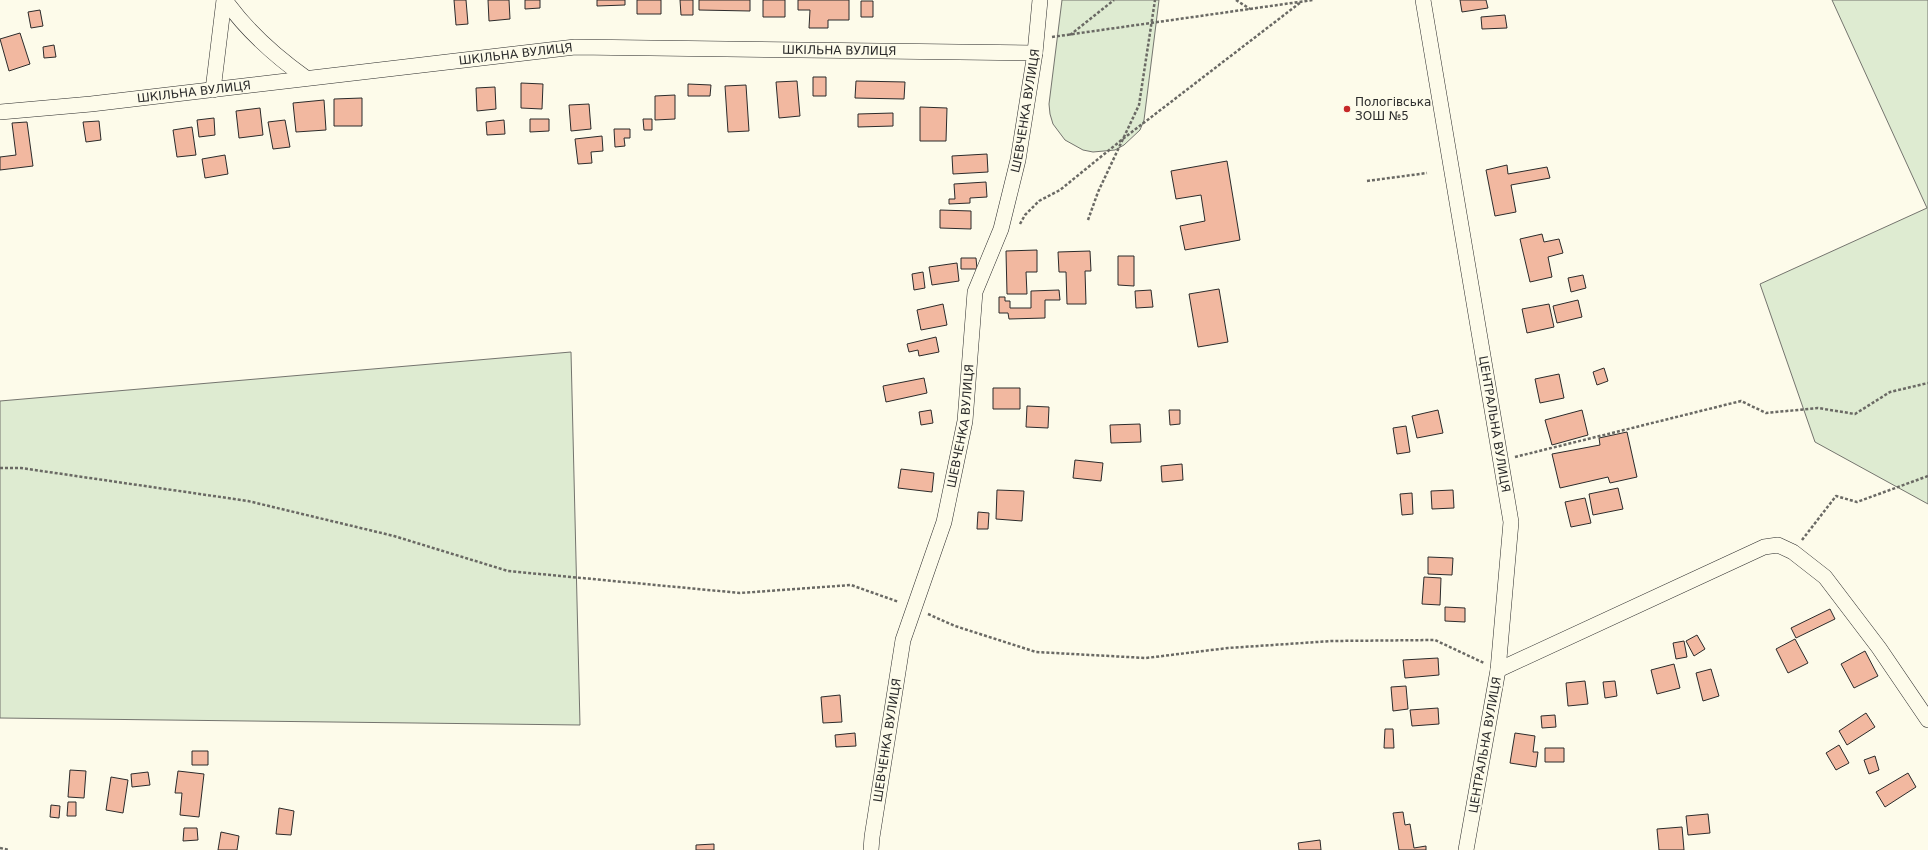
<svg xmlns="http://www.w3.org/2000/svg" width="1928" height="850" font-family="'DejaVu Sans',sans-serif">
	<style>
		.green { fill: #deebd1; stroke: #74746e }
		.building { fill: #f2b8a0; stroke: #2b2b2b }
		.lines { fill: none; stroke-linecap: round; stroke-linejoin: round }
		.street-casing { stroke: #2b2b2b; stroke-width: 16 }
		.path { stroke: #6a6964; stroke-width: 2.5; stroke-dasharray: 3 2; stroke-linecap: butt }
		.street { stroke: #fdfbea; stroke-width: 15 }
		.poi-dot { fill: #c62828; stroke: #fdfbea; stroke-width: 1.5 }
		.labels { text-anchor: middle; stroke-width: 3; stroke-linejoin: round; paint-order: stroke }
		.street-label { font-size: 12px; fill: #2b2b2b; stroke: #fdfbea }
		.poi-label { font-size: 12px; fill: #2b2b2b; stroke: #fdfbea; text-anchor: start }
	</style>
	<rect width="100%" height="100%" fill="#fdfbea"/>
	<path class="green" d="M1062 0H1159L1144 120 1140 130 1124 145 1115 150 1093 152 1083 150 1065 140 1053 124 1050 114 1049 104Z
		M1832 0H1928V504L1815 442 1760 284 1927 208Z
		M571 352 580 725 0 718V401Z"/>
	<path class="building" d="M454 0H466L468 24 456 25Z
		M488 0H509L510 19 489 21Z
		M525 0H540V8L525 9Z
		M597 0H625V5L597 6Z
		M637 0H661V14H637Z
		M680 0H693V15H681Z
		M699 0H750V11L699 10Z
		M763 0H785V17H763Z
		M798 0H849V20H828V28H809L810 10H798Z
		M1460 0H1486L1488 8 1462 12Z
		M861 1H873V17H861Z
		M40 10 43 26 31 28 28 12Z
		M1505 15 1507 28 1482 29 1481 17Z
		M20 33 30 64 9 71 0 39Z
		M54 45 56 57 44 58 43 47Z
		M813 77H826V96H813Z
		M797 81 800 116 779 118 776 82Z
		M856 81 905 82 904 99 855 98Z
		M521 83 543 84 542 109 521 108Z
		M688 84 711 85 710 96H688Z
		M746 85 749 131 728 132 725 86Z
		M495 87 496 109 477 111 476 88Z
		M675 95V119L655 120V96Z
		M362 98V126H334V99Z
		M324 100 326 130 296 132 293 103Z
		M589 104 591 129 571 131 569 105Z
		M920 107 947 108 946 141H920Z
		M260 108 263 135 239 138 236 111Z
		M893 113V126L858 127V114Z
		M214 118 215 135 199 137 197 120Z
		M530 119H549V131L530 132Z
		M643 119H652V130H644Z
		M285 120 290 147 273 149 268 122Z
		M504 120 505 134 487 135 486 122Z
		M99 121 101 140 86 142 83 122Z
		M27 122 33 166 0 170V157L16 155 12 123Z
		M192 127 196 155 177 157 173 130Z
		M614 129H630V138H624L625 146 615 147Z
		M602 136 603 151 591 152 592 163 578 164 575 139Z
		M987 154 988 172 953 174 952 156Z
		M225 155 228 174 205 178 202 159Z
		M1227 161 1240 240 1185 250 1180 226 1205 221 1201 195 1176 199 1171 171Z
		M1507 165 1508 174 1547 167 1550 178 1511 185 1516 212 1495 216 1486 170Z
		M986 182 987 197 970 198V203L949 204V199H955L954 184Z
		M940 210 971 211V229L940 228Z
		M1542 234 1544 242 1559 239 1563 253 1548 257 1552 277 1530 282 1520 239Z
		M1037 250V272H1026L1027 294H1007L1006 251Z
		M1090 251 1091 271H1085L1086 304H1067L1066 272H1059L1058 252Z
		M1118 256H1134V286L1118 285Z
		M961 258H976L977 269H961Z
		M957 263 959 281 932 285 929 267Z
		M923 272 925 288 914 290 912 274Z
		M1583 275 1586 288 1571 292 1568 278Z
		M1219 289 1228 342 1198 347 1189 294Z
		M1059 290 1060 300H1045V318L1009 319 1008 313H999V297H1005V301H1010V308H1031V291Z
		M1151 290 1153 307 1136 308 1135 291Z
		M1578 300 1582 317 1557 323 1553 306Z
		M943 304 947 325 921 330 917 310Z
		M1549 304 1554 327 1527 333 1522 309Z
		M936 337 939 352 919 356 918 350 909 352 907 344Z
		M1604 368 1608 381 1597 385 1593 372Z
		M1559 374 1564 398 1540 403 1535 379Z
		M924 378 927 393 886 402 883 386Z
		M993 388H1020V409H993Z
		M1027 406 1049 407 1048 428 1026 427Z
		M931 410 933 423 921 425 919 412Z
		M1169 410H1180V424L1170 425Z
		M1438 410 1443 433 1417 438 1412 416Z
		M1582 410 1588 435 1552 445 1545 420Z
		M1140 424 1141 442 1111 443 1110 425Z
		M1406 426 1410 452 1397 454 1393 428Z
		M1627 432 1637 477 1610 483 1608 477 1560 488 1552 454 1600 445 1599 438Z
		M1075 460 1103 463 1101 481 1073 478Z
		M1182 464 1183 480 1162 482 1161 466Z
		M901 469 934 473 932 492 898 488Z
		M1618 488 1623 509 1593 515 1589 494Z
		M997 490 1024 491 1022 521 996 519Z
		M1453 490 1454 508 1432 509 1431 491Z
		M1412 493 1413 514 1402 515 1400 494Z
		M1585 498 1591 523 1571 527 1565 502Z
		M978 512 989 513 988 529H977Z
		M1428 557 1453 558 1452 575 1428 574Z
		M1424 577 1441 578 1440 605 1422 604Z
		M1445 607 1465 608V622L1445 621Z
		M1830 609 1835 619 1796 638 1791 628Z
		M1697 635 1705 649 1694 656 1686 641Z
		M1795 639 1808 663 1788 673 1776 649Z
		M1684 641 1687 657 1676 659 1673 643Z
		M1865 651 1878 676 1854 688 1841 664Z
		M1438 658 1439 675 1405 678 1403 660Z
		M1674 664 1680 688 1657 694 1651 670Z
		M1711 669 1719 696 1703 701 1696 673Z
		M1585 681 1588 704 1568 706 1566 683Z
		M1615 681 1617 696 1605 698 1603 682Z
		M1406 686 1408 709 1393 711 1391 687Z
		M840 695 842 722 823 723 821 697Z
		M1438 708 1439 724 1412 726 1410 710Z
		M1866 713 1875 727 1847 745 1839 731Z
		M1555 715 1556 727 1542 728 1541 716Z
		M1385 729H1393L1394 748H1384Z
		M855 733 856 746 836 747 835 735Z
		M1515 733 1535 736 1533 752H1538L1536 767 1510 763Z
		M1839 745 1849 763 1836 770 1826 753Z
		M1545 748H1564V762H1545Z
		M192 751H208V765H192Z
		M1875 756 1879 770 1869 774 1864 760Z
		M70 770 86 771 84 798 68 797Z
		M178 771 204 774 199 817 180 815 182 793H175Z
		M148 772 150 785 132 787 131 774Z
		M1908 773 1916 787 1885 807 1876 792Z
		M111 777 128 780 123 813 106 810Z
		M68 802H76V816H67Z
		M51 805 60 806 59 818 50 817Z
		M279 808 294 811 291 835 276 834Z
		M1403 812 1405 825 1410 824 1414 848 1426 846V850H1399L1393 813Z
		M1708 814 1710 833 1688 835 1686 816Z
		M1682 827 1684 850H1659L1657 829Z
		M184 828H197L198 840 183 841Z
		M221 832 239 836 237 850H218Z
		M1320 840 1321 850H1299L1298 843Z
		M714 844V850H696V845Z"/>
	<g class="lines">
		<defs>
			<g id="street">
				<path d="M225 0C247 31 275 56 306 78"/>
				<path id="s1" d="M1423 0 1511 522 1498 670 1466 850"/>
				<path d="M213 90 224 0"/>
				<path id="s2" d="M0 112 91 104 575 47 1035 53"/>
				<path d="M1498 670 1764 547 1778 545 1793 552 1825 577 1879 648 1928 720"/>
				<path id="s3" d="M871 850 872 837 903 640 944 522 965 421 975 292 1001 229 1018 160 1035 53 1040 0"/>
			</g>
		</defs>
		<use href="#street" class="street-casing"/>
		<path class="path" d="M1236 0 1250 9
			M1070 35 1114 0
			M1052 37 1313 0
			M1367 181 1427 173
			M1088 220 1098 192 1139 105 1155 0
			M1020 224 1025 215 1039 201 1060 190 1124 138 1301 2
			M1515 457 1741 401 1766 413 1818 408 1855 414 1890 392 1928 383
			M0 468H21L248 501 394 536 508 571 740 593 851 585 899 602
			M1802 540 1836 496 1857 502 1928 476
			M928 614 955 626 1036 652 1146 658 1228 648 1332 641 1435 640 1484 663
			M0 848 9 850"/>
		<use href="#street" class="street"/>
	</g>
	<circle class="poi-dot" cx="1347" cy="109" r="4"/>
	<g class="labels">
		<g class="street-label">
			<text dy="4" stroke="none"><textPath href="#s2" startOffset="843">ШКІЛЬНА ВУЛИЦЯ</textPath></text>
			<text dy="4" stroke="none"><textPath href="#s2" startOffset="519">ШКІЛЬНА ВУЛИЦЯ</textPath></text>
			<text dy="4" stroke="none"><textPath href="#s2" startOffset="195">ШКІЛЬНА ВУЛИЦЯ</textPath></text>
			<text dy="4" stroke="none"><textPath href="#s3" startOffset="759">ШЕВЧЕНКА ВУЛИЦЯ</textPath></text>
			<text dy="4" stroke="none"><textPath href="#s1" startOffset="430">ЦЕНТРАЛЬНА ВУЛИЦЯ</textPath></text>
			<text dy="4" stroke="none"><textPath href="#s3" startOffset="435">ШЕВЧЕНКА ВУЛИЦЯ</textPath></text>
			<text dy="4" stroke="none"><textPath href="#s3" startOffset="111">ШЕВЧЕНКА ВУЛИЦЯ</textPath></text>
			<text transform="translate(1485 745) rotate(-80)" y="4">ЦЕНТРАЛЬНА ВУЛИЦЯ</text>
		</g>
		<g class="poi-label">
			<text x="1355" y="106">Пологівська<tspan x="1355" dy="14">ЗОШ №5</tspan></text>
		</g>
	</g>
</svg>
